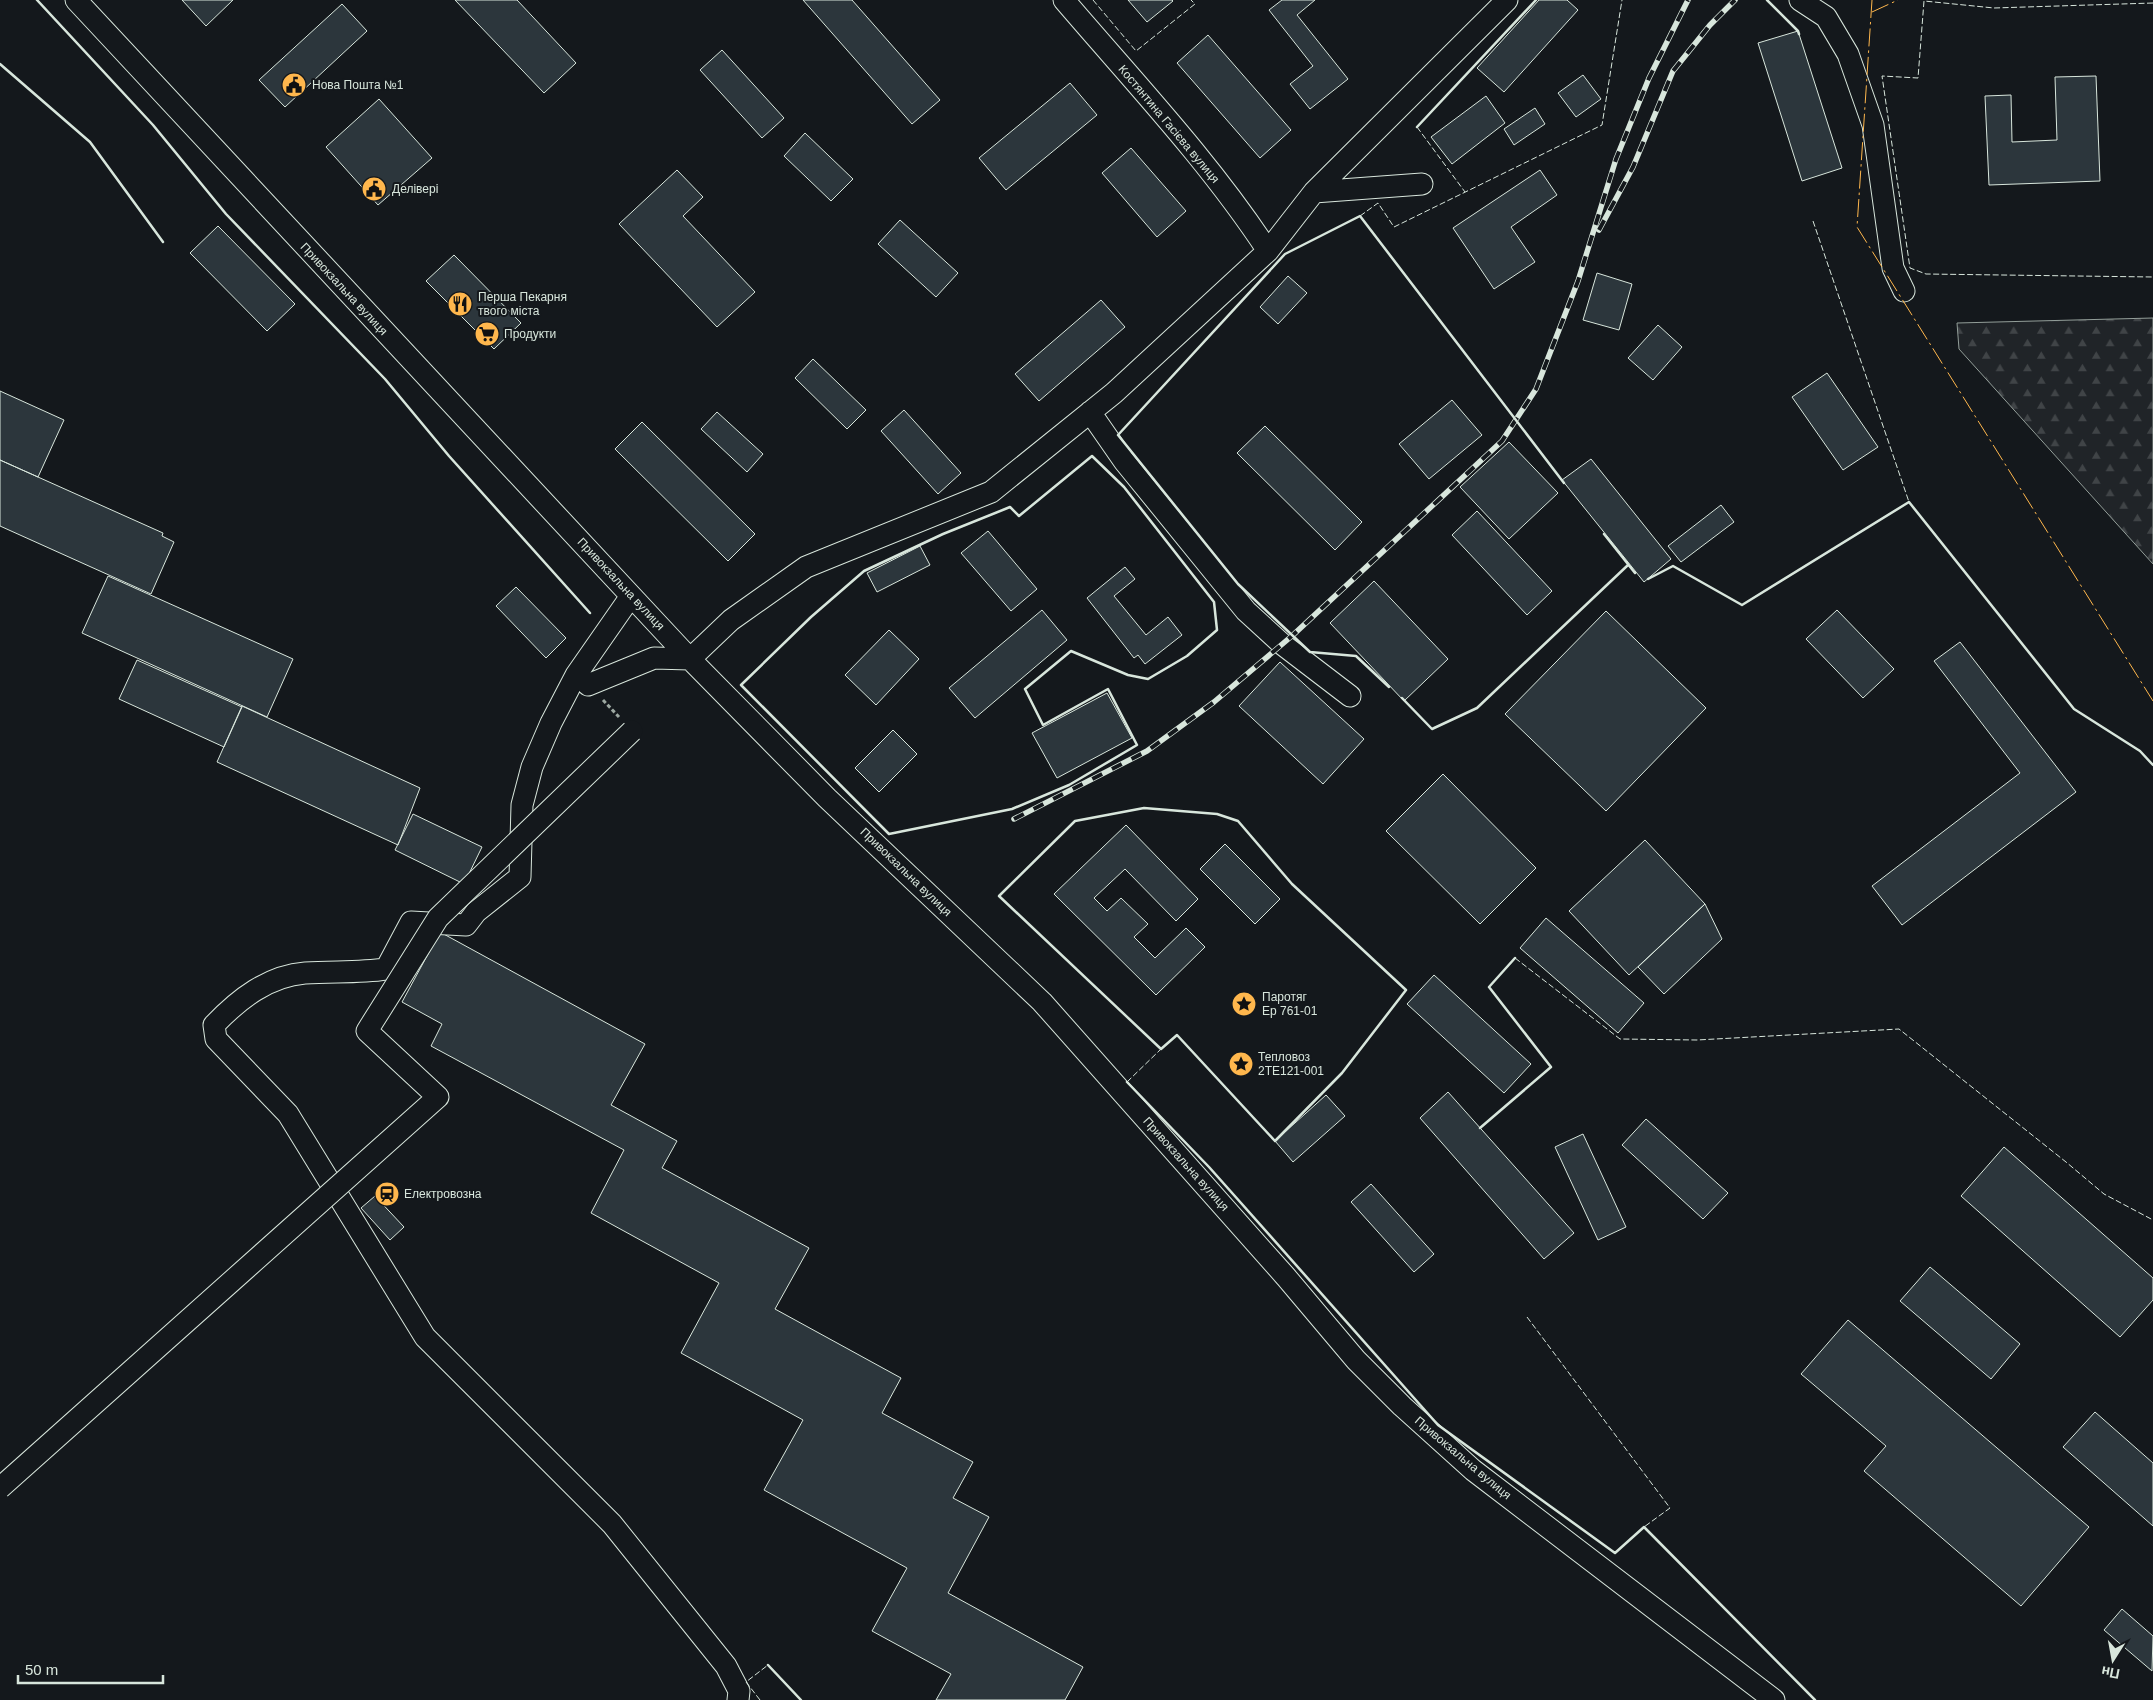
<svg xmlns="http://www.w3.org/2000/svg" width="2153" height="1700" font-family="Helvetica,sans-serif">
	<style>
		.forest { fill: url(#forest-firs); stroke: #939e99 }
		.building { fill: #2c363c; stroke: #d8e6dc }
		.lines { fill: none; stroke-linecap: round; stroke-linejoin: round }
		.minor-casing { stroke: #d8e6dc; stroke-width: 23 }
		.path { stroke: #9da8a2; stroke-width: 3; stroke-dasharray: 4 2.5; stroke-linecap: butt }
		.minor { stroke: #14181c; stroke-width: 21 }
		.rail-casing { stroke: #d8e6dc; stroke-width: 5.5 }
		.rail { stroke: #14181c; stroke-width: 4; stroke-dasharray: 11; stroke-linecap: butt }
		.minor-bridge-casing { stroke: #d8e6dc; stroke-width: 23; stroke-linecap: butt }
		.minor-bridge { stroke: #14181c; stroke-width: 21 }
		.fence { stroke: #d8e6dc; stroke-width: 1; stroke-dasharray: 6 2.5; stroke-linecap: butt }
		.wall { stroke: #d8e6dc; stroke-width: 2.5 }
		.power { stroke: #ffb74d; stroke-width: 1; stroke-dasharray: 18 4 2.5 4; stroke-linecap: butt }
		.labels { text-anchor: middle; stroke-width: 4; stroke-linejoin: round; paint-order: stroke }
		.poi-label { font-size: 12px; fill: #d8e6dc; stroke: #14181c; text-anchor: start }
		.street-label { font-size: 12px; fill: #d8e6dc; stroke: #14181c }
	</style>
	<defs>
		<pattern id="forest-firs" width="22" height="20" patternUnits="userSpaceOnUse" patternTransform="scale(1.25)"><rect width="22" height="20" fill="#202428"/><path d="M5 1l3.5 6h-7zM16 11l3.5 6h-7z" fill="#404447"/></pattern>
	</defs>
	<rect width="100%" height="100%" fill="#14181c"/>
	<path class="forest" d="M2153 318V564L1959 349 1957 323Z"/>
	<path class="building" d="M182 0H233L206 26Z
		M455 0H517L576 63 544 93Z
		M803 0H852L940 100 912 124Z
		M1128 0H1172L1173 1 1147 22Z
		M1282 0H1315L1297 15 1348 79 1310 109 1290 84 1313 66 1269 10Z
		M1539 0H1567L1578 10 1504 92 1477 68Z
		M342 4 367 31 285 107 259 80Z
		M1798 31 1842 168 1802 181 1758 43Z
		M1208 35 1291 130 1260 158 1177 63Z
		M722 50 784 118 762 138 700 70Z
		M1583 75 1601 99 1576 117 1558 93Z
		M2096 76 2100 181 1989 185 1985 96 2011 95 2012 142 2057 140 2055 77Z
		M1070 83 1097 115 1006 190 979 158Z
		M1486 96 1505 123 1452 164 1431 137Z
		M379 99 432 158 378 205 326 147Z
		M1535 108 1545 124 1514 145 1504 129Z
		M805 133 853 179 831 201 784 156Z
		M1131 148 1186 211 1157 237 1102 173Z
		M677 170 703 197 683 216 755 292 717 327 619 224Z
		M1540 170 1557 195 1511 227 1535 262 1494 289 1453 228Z
		M900 220 958 273 936 297 878 244Z
		M218 226 295 304 267 331 190 253Z
		M454 255 521 323 494 349 426 281Z
		M1597 273 1632 284 1619 330 1583 320Z
		M1288 276 1307 293 1278 324 1260 307Z
		M1101 300 1125 327 1039 401 1015 374Z
		M1658 325 1682 347 1653 380 1628 358Z
		M813 359 866 410 847 429 795 378Z
		M1827 373 1878 447 1843 470 1792 397Z
		M0 391 64 420 38 477 0 460Z
		M1452 400 1482 435 1429 479 1399 444Z
		M904 410 961 473 938 494 881 431Z
		M717 412 763 454 747 472 701 429Z
		M642 422 755 534 728 561 615 449Z
		M1265 426 1362 522 1335 550 1237 453Z
		M1509 442 1558 493 1509 539 1460 487Z
		M1591 459 1671 559 1644 582 1562 480Z
		M0 460 163 533 162 536 174 542 151 594 0 526Z
		M1721 505 1734 522 1681 562 1668 546Z
		M1477 511 1552 591 1527 615 1452 535Z
		M988 531 1037 589 1011 611 961 553Z
		M920 546 930 565 877 592 867 573Z
		M1125 567 1135 579 1114 596 1146 635 1168 617 1182 635 1145 664 1138 655 1134 658 1087 598Z
		M108 576 293 659 267 717 82 633Z
		M1374 581 1448 659 1404 701 1330 623Z
		M516 587 566 638 546 658 496 606Z
		M1042 610 1067 640 975 718 949 688Z
		M1837 610 1894 669 1863 698 1806 639Z
		M1606 611 1706 708 1606 811 1505 714Z
		M889 630 919 659 876 705 845 675Z
		M1960 642 2076 792 1902 925 1872 886 2020 773 1934 661Z
		M137 660 242 707 224 747 119 699Z
		M1280 662 1364 739 1323 784 1239 706Z
		M1107 693 1132 738 1057 778 1032 733Z
		M242 706 420 788 398 845 217 762Z
		M893 730 917 754 879 792 855 768Z
		M1443 774 1536 868 1480 924 1386 831Z
		M413 814 482 847 464 884 395 850Z
		M1126 825 1198 899 1176 921 1125 869 1094 898 1107 911 1121 898 1148 924 1134 937 1155 958 1186 928 1205 947 1156 995 1054 894Z
		M1645 840 1705 904 1629 975 1569 911Z
		M1225 844 1280 899 1255 924 1200 869Z
		M1705 904 1722 939 1664 994 1638 967Z
		M1546 918 1644 1003 1618 1033 1520 948Z
		M440 932 645 1044 611 1105 677 1141 662 1168 809 1248 775 1309 901 1378 882 1413 973 1462 953 1498 989 1517 948 1593 1083 1667 1065 1700H936L951 1674 872 1631 907 1568 764 1490 803 1420 681 1353 719 1283 591 1213 624 1150 431 1046 442 1024 402 1002Z
		M1434 975 1531 1064 1504 1093 1407 1004Z
		M1448 1092 1574 1233 1544 1259 1420 1118Z
		M1326 1095 1345 1116 1293 1162 1275 1141Z
		M1646 1119 1728 1193 1703 1219 1622 1145Z
		M1583 1134 1626 1227 1598 1240 1555 1147Z
		M2004 1147 2153 1278V1300L2120 1337 1961 1196Z
		M1371 1184 1434 1254 1414 1272 1351 1202Z
		M375 1196 404 1227 390 1240 361 1208Z
		M1930 1267 2020 1344 1991 1379 1900 1301Z
		M1848 1320 2089 1527 2021 1606 1864 1471 1886 1446 1801 1374Z
		M2095 1412 2153 1463V1526L2063 1447Z
		M2122 1609 2153 1636 2152 1671 2104 1630Z"/>
	<g class="lines">
		<defs>
			<path id="minor" d="M76 0 690 659 827 798 1042 1002 1286 1277 1356 1360 1402 1406 1473 1470 1774 1700
				M1064 0C1134 82 1209 161 1268 251
				M1800 0 1826 17 1848 54 1873 125 1893 268 1904 291
				M1314 192 1422 184
				M1090 412 1124 461 1246 611 1282 644 1350 696
				M631 596 576 675 551 723 532 767 522 805 520 877 476 912 466 925 411 922 386 969C359 973 332 971 305 973 268 976 239 999 214 1025L216 1039 288 1114 425 1337 612 1524 726 1666 739 1691 738 1700
				M588 685 654 658 690 659 731 620 806 567 991 492 1114 393 1268 251 1314 192 1507 0"/>
		</defs>
		<use href="#minor" class="minor-casing"/>
		<path class="path" d="M603 700 619 717"/>
		<use href="#minor" class="minor"/>
		<defs>
			<path id="rail" d="M1599 230 1633 167 1673 71 1710 25 1735 0
				M1014 819 1147 751 1214 702 1293 635 1502 441 1536 389 1578 281 1616 159 1649 78 1688 0"/>
		</defs>
		<use href="#rail" class="rail-casing"/>
		<use href="#rail" class="rail"/>
		<defs>
			<path id="minor-bridge" d="M0 1488 438 1097 367 1031 438 918 632 731"/>
		</defs>
		<use href="#minor-bridge" class="minor-bridge-casing"/>
		<use href="#minor-bridge" class="minor-bridge"/>
		<path class="fence" d="M1093 0 1136 51 1195 4 1191 0
			M2153 3 1994 8 1924 1 1918 78 1882 76 1910 268 1926 274 2153 277
			M1417 127 1465 192
			M1360 216 1378 203 1394 227 1602 125 1622 0
			M1813 221 1909 502
			M1515 958 1620 1039 1697 1040 1899 1029 2066 1162 2104 1194 2153 1220
			M1127 1082 1161 1049
			M1527 1317 1670 1508 1644 1527
			M760 1700 746 1682 768 1665"/>
		<path class="wall" d="M37 0 153 125 226 214 385 379 449 456 590 613
			M1767 0 1798 31 1799 34
			M0 64 90 142 163 242
			M1417 127 1536 0
			M1092 456 1124 487 1214 602 1217 630 1187 656 1148 679 1128 675 1071 651 1025 689 1043 725 1108 689 1137 745 1069 785 1012 809 889 834 741 685 811 617 864 571 943 534 1010 507 1019 516Z
			M1604 534 1635 573
			M1648 579 1673 566 1742 605 1909 502 2074 709 2140 751 2153 765
			M1389 687 1356 656 1310 652 1238 584 1118 435 1285 254 1360 216 1564 483
			M1402 698 1432 729 1477 708 1628 565
			M1144 808 1217 814 1238 821 1292 884 1406 990 1342 1073 1275 1141 1177 1035 1161 1049 999 896 1075 821Z
			M1127 1082 1209 1167 1438 1425 1615 1553 1644 1527 1815 1700
			M1480 1128 1551 1067 1489 987 1515 958
			M768 1665 801 1700"/>
		<path class="power" d="M1872 0 1857 227 2153 701
			M1872 12 1898 0"/>
	</g>
	<defs>
		<symbol id="civic-disc" viewBox="-11 -11 22 22"><circle r="9.5" fill="#ffb74d" stroke="#14181c"/><path d="M-.6-6.5H3V-4.5H.6V-3L4-1V1h2V6H-6V1h2V-1L-.6-3ZM-1.2 2.5V6h2.4V2.5Z" fill="#111"/></symbol>
		<symbol id="restaurant-disc" viewBox="-11 -11 22 22"><circle r="9.5" fill="#ffb74d" stroke="#14181c"/><path d="M-5-6h1v4h1v-4h1v4h1v-4h1v5L-1.5 .5V6h-2V.5L-5-1ZM5-6V6H3V1.5H1.5Q1.5-4 5-6Z" fill="#111"/></symbol>
		<symbol id="supermarket-disc" viewBox="-11 -11 22 22"><circle r="9.5" fill="#ffb74d" stroke="#14181c"/><path d="M-6-5.5h2.5l.6 2H6L4.5 2H-2.5L-4.4-4H-6ZM-1.5 3.2a1.3 1.3 0 1 0 .1 0ZM3 3.2a1.3 1.3 0 1 0 .1 0Z" fill="#111"/></symbol>
		<symbol id="sight-disc" viewBox="-11 -11 22 22"><circle r="9.5" fill="#ffb74d" stroke="#14181c"/><path d="M0-6L1.8-2.2L6-1.7L2.9 1.2L3.7 5.4L0 3.3L-3.7 5.4L-2.9 1.2L-6-1.7L-1.8-2.2Z" fill="#111"/></symbol>
		<symbol id="station-disc" viewBox="-11 -11 22 22"><circle r="9.5" fill="#ffb74d" stroke="#14181c"/><path d="M-3-6H3Q5-6 5-4V2Q5 4 3 4L4.5 6H3L1.5 4h-3L-3 6H-4.5L-3 4Q-5 4-5 2V-4Q-5-6-3-6ZM-3.5-4v3h7v-3ZM-3.5 1v1.5H-2V1ZM2 1v1.5H3.5V1Z" fill="#111"/></symbol>
	</defs>
	<g fill-rule="evenodd">
		<use href="#civic-disc" x="280" y="71" width="28" height="28"/>
		<use href="#civic-disc" x="360" y="175" width="28" height="28"/>
		<use href="#restaurant-disc" x="446" y="290" width="28" height="28"/>
		<use href="#supermarket-disc" x="473" y="320" width="28" height="28"/>
		<use href="#sight-disc" x="1230" y="990" width="28" height="28"/>
		<use href="#sight-disc" x="1227" y="1050" width="28" height="28"/>
		<use href="#station-disc" x="373" y="1180" width="28" height="28"/>
	</g>
	<g class="labels">
		<g class="poi-label">
			<text x="312" y="89">Нова Пошта №1</text>
			<text x="392" y="193">Делівері</text>
			<text x="478" y="301">Перша Пекарня<tspan x="478" dy="14">твого мiста</tspan></text>
			<text x="504" y="338">Продукти</text>
			<text x="1262" y="1001">Паротяг<tspan x="1262" dy="14">Ер 761-01</tspan></text>
			<text x="1258" y="1061">Тепловоз<tspan x="1258" dy="14">2ТЕ121-001</tspan></text>
			<text x="404" y="1198">Електровозна</text>
		</g>
		<g class="street-label">
			<text transform="translate(1169 124) rotate(50)" y="4">Костянтина Гасієва вулиця</text>
			<text transform="translate(344 289) rotate(47)" y="4">Привокзальна вулиця</text>
			<text transform="translate(621 584) rotate(47)" y="4">Привокзальна вулиця</text>
			<text transform="translate(906 872) rotate(44)" y="4">Привокзальна вулиця</text>
			<text transform="translate(1186 1164) rotate(48)" y="4">Привокзальна вулиця</text>
			<text transform="translate(1463 1458) rotate(40)" y="4">Привокзальна вулиця</text>
		</g>
	</g>
	<g transform="translate(2113 1660) rotate(191)" stroke="#14181c" stroke-width="4" paint-order="stroke">
	<path d="M0-4L9 19L0 12L-9 19Z" fill="#d8e6dc"/>
	<text y="-8" font-size="14" font-weight="bold" text-anchor="middle" fill="#d8e6dc">Пн</text>
	</g>
	<path d="M18 1675v8h145v-8" fill="none" stroke="#d8e6dc" stroke-width="2.5"/>
	<text x="25" y="1675" font-size="15" fill="#d8e6dc" stroke="#14181c" stroke-width="4" paint-order="stroke">50 m</text>
</svg>
